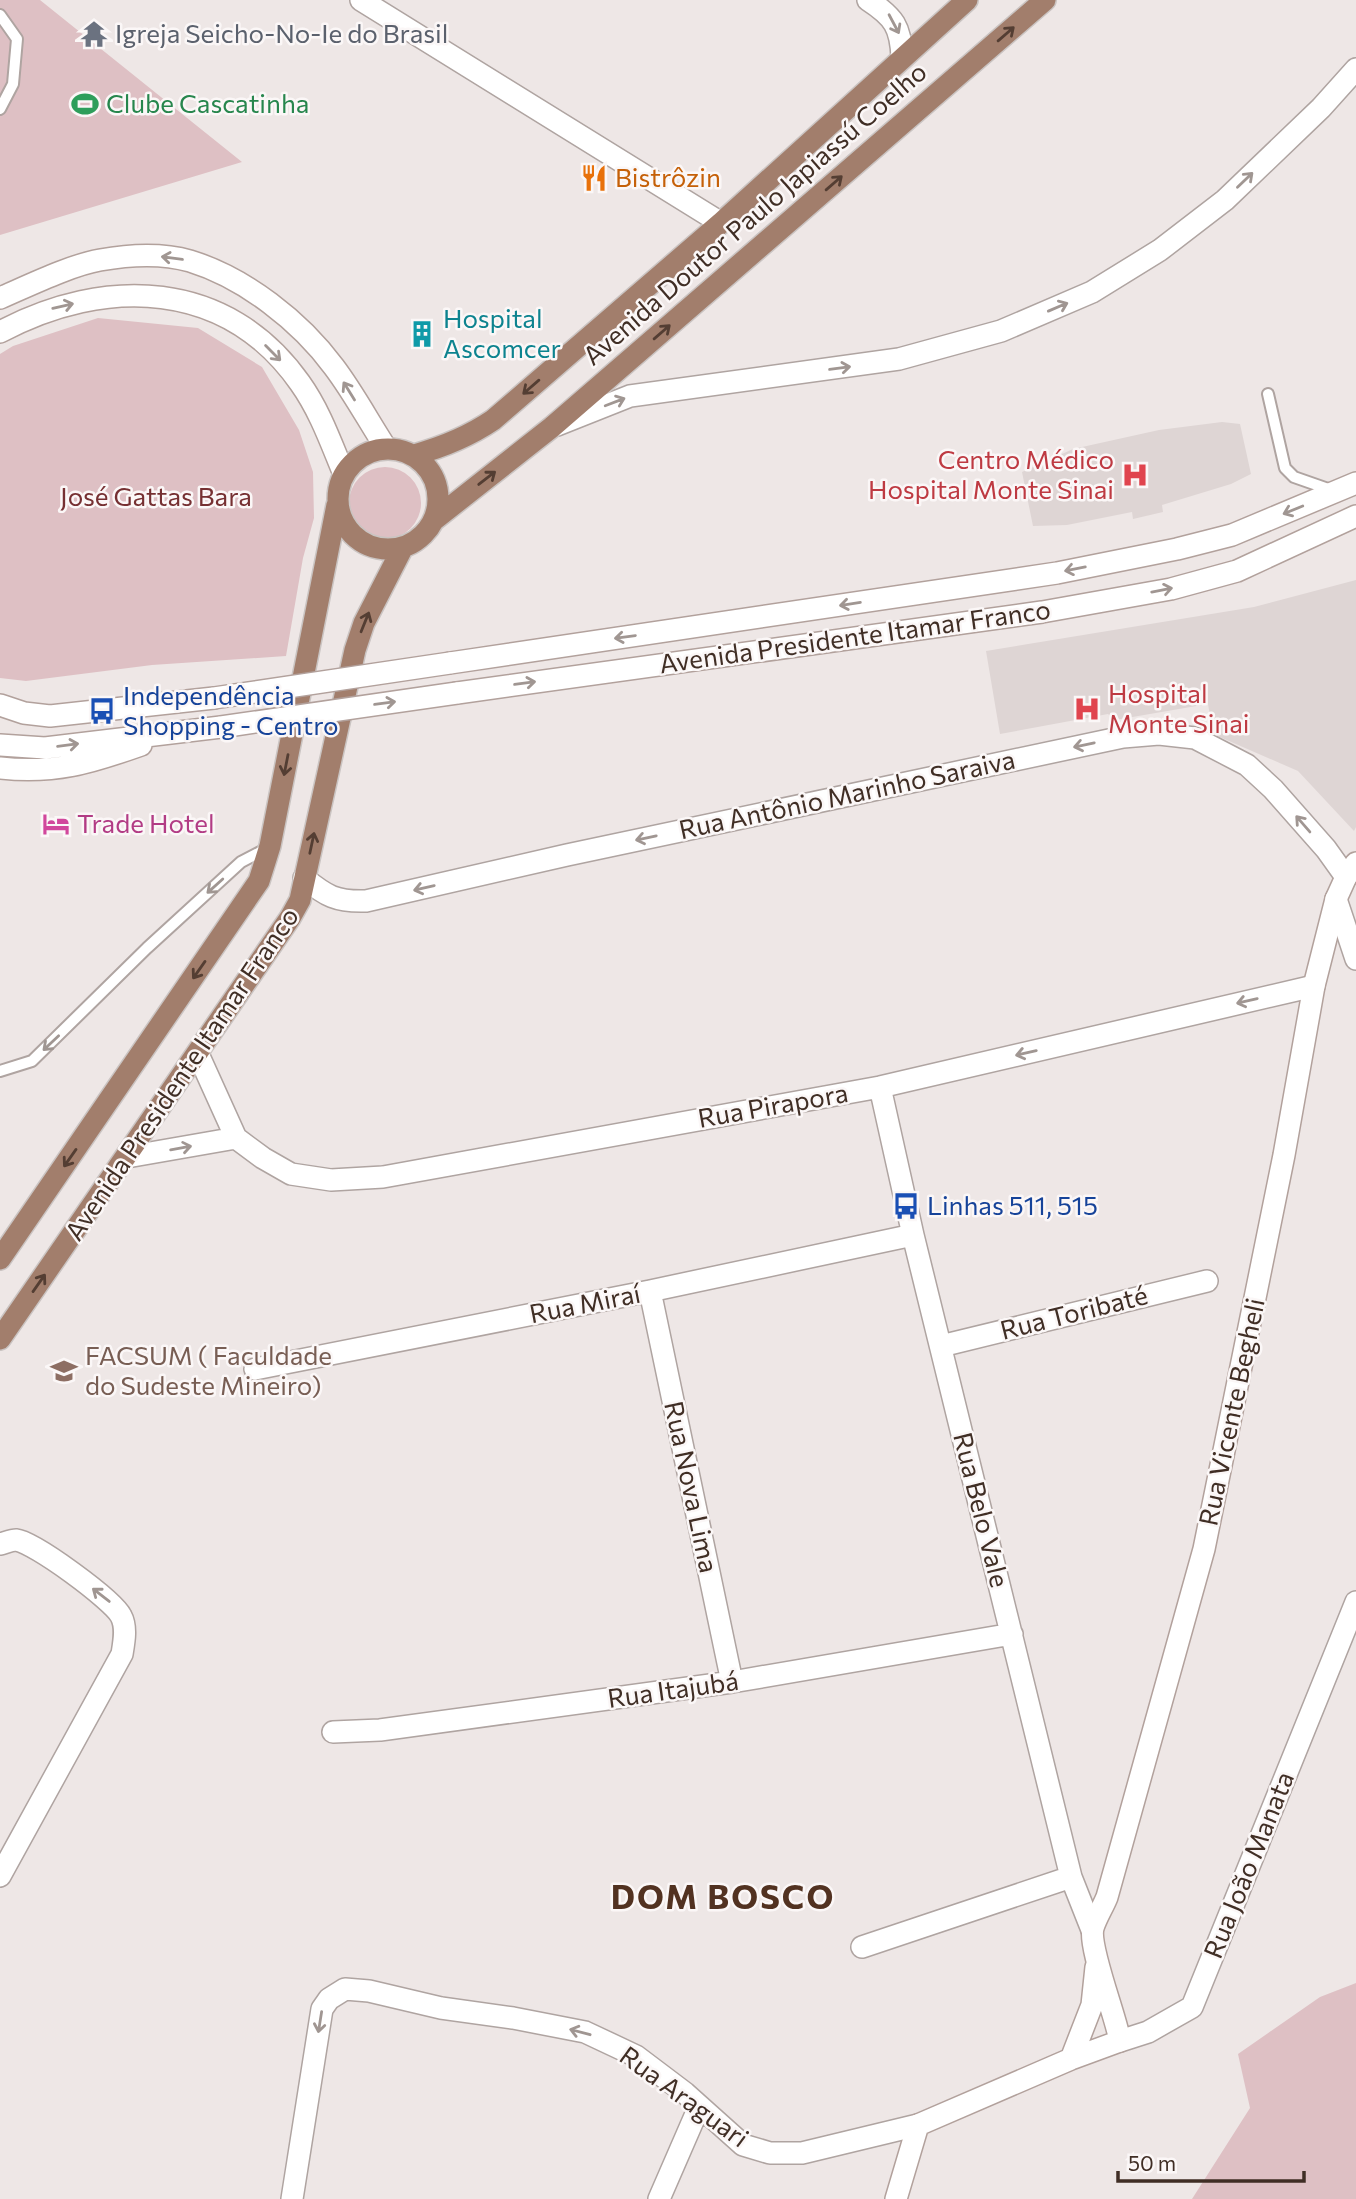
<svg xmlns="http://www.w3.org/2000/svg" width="1356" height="2199" font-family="Commissioner,sans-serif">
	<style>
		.built { fill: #ded5d4 }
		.green { fill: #dec0c4 }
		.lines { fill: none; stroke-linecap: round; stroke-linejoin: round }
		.lane-casing { stroke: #afa4a1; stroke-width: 14 }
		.street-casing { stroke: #afa4a1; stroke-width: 24 }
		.secondary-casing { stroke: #b2a19c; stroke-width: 24 }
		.primary-casing { stroke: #cac4c2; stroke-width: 24 }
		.lane { stroke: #fff; stroke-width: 10 }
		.street { stroke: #fff; stroke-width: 21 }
		.secondary { stroke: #fff; stroke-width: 21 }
		.primary { stroke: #a27e6c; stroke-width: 21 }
		.secondary-bridge-casing { stroke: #b2a19c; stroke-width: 24; stroke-linecap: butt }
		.secondary-bridge { stroke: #fff; stroke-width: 21 }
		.oneway { stroke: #a09692 }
		.oneway2 { stroke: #543e33 }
		.labels { text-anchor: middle; stroke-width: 5; stroke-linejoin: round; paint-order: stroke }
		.worship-label { font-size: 26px; fill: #5b616d; stroke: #fbf7f7; text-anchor: start }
		.leisure-label { font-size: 26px; fill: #27864d; stroke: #fbf7f7; text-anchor: start }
		.food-label { font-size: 26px; fill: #c56008; stroke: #fbf7f7; text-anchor: start }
		.street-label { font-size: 26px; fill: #402e25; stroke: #fbf7f7 }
		.culture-label { font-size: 26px; fill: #0d838f; stroke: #fbf7f7; text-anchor: start }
		.health-label { font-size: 26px; fill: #be3a42; stroke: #fbf7f7; text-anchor: end }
		.park-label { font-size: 26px; fill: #763032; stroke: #fbf7f7 }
		.transit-label { font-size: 26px; fill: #164399; stroke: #fbf7f7; text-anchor: start }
		.hotel-label { font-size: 26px; fill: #b23c85; stroke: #fbf7f7; text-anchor: start }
		.education-label { font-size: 26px; fill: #785e54; stroke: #fbf7f7; text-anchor: start }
		.district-label { font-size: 33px; font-weight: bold; letter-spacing: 2px; fill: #523221; stroke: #fbf7f7 }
	</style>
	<rect width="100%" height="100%" fill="#eee7e6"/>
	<path class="built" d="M1222 422 1240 424 1251 474 1231 484 1162 505 1163 512 1133 519 1132 512 1067 525 1033 526 1022 472 1073 449 1159 430Z
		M1356 580V827L1354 831 1298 771 1213 734 1208 704 1115 720 1108 714 1000 734 986 651 1254 607Z"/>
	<path class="green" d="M0 0H40L242 162 0 235Z
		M98 318 198 328 262 367 299 430 313 472 314 518 303 558 286 656 152 665 26 681 0 678V354L13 346Z
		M349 503a36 36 0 1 1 72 0a36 36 0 1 1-72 0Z
		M1356 1983V2199H1192L1250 2108 1238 2054 1320 1997Z"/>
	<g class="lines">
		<defs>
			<path id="lane" d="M0 15 17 39 13 84 0 109
				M1268 394 1285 468 1294 477 1334 491
				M0 1071 32 1061 147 948 241 862 268 848"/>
			<path id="street" d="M361 0 721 223
				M868 0C894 17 901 27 902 58
				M557 425 630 396 899 359 1001 331 1092 292 1160 250 1225 200 1321 108 1356 69
				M304 878C326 896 336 902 366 901L567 855 1123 737 1159 734 1195 738 1247 765 1273 789 1326 849 1346 877
				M1336 899 1356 959
				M198 1054 236 1138 263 1158 291 1174 331 1180 383 1177 880 1087 1314 986
				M880 1087 913 1235 1071 1877 1092 1930
				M127 1157 236 1138
				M650 1291 732 1682
				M941 1346 1207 1281
				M255 1369 650 1291 913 1235
				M0 1544C4 1543 12 1540 16 1540 34 1542 113 1600 121 1616 127 1627 124 1642 122 1654L0 1876
				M333 1732 380 1730 732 1682 1012 1634
				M862 1947 1071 1877
				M1120 2041 1148 2032 1192 2007 1356 1602
				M292 2199 322 2009 329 1999 345 1989 369 1991 441 2008 513 2018 585 2032 636 2056 685 2093 743 2145 770 2153H802L918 2125
				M659 2199 699 2107"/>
			<path id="secondary" d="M0 298C28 286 71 265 100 260 128 255 162 253 190 261 245 278 300 321 334 367 353 392 369 422 386 448
				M0 332C105 276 227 279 300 383 320 411 331 443 344 474
				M450 663 1057 573 1177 549 1232 535 1356 483
				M457 693 1042 612 1171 589 1237 571 1356 516
				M0 705 24 713 50 716 214 698
				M0 745 45 748 221 727
				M0 768C55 774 90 763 141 745
				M1071 2059 1092 2005 1096 1967
				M896 2199 918 2125 1071 2059 1120 2041C1116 2016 1088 1947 1093 1928 1096 1918 1103 1907 1107 1897L1204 1549 1284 1155 1314 986 1336 899 1346 877 1356 863"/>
			<path id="primary" d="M338 499a50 50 0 1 1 100 0a50 50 0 1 1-100 0Z
				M414 455C443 447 468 437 493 420L721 223 967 0
				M434 520 552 427 1045 0
				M0 1259 259 881 270 846 337 505
				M0 1339 290 918 300 900 355 650 364 623 403 547"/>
		</defs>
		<use href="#lane" class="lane-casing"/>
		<use href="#street" class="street-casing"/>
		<use href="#secondary" class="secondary-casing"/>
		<use href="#primary" class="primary-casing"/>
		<use href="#lane" class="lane"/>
		<use href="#street" class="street"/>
		<use href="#secondary" class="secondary"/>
		<use href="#primary" class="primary"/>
		<defs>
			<path id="secondary-bridge" d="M214 698 450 663
				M221 727 457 693"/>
		</defs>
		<use href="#secondary-bridge" class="secondary-bridge-casing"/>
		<use href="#secondary-bridge" class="secondary-bridge"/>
	</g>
	<defs><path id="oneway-shaft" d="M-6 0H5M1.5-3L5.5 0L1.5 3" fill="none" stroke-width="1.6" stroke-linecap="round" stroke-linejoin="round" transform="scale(1.75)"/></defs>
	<g class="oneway">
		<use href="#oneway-shaft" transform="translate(894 24) rotate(62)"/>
		<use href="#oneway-shaft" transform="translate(1245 180) rotate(-44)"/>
		<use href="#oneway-shaft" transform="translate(172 258) rotate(-172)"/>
		<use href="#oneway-shaft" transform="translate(63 306) rotate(-13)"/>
		<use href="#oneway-shaft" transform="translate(1058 307) rotate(-23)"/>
		<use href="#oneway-shaft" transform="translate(273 353) rotate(45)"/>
		<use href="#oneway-shaft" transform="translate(840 368) rotate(-8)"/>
		<use href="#oneway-shaft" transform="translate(349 391) rotate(-122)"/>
		<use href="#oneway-shaft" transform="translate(615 402) rotate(-21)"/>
		<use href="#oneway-shaft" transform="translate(1293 510) rotate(158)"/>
		<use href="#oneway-shaft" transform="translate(1075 569) rotate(169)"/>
		<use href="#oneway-shaft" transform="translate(1162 590) rotate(-11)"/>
		<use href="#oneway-shaft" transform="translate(850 604) rotate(171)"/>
		<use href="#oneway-shaft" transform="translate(625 637) rotate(172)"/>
		<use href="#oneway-shaft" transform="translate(525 683) rotate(-8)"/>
		<use href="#oneway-shaft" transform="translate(385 703) rotate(-8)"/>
		<use href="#oneway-shaft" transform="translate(68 745) rotate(-7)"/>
		<use href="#oneway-shaft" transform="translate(1084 745) rotate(168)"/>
		<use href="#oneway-shaft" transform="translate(1303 824) rotate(-131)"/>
		<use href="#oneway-shaft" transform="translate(646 838) rotate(168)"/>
		<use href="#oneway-shaft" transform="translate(215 886) rotate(138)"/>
		<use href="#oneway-shaft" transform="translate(424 888) rotate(167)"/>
		<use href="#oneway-shaft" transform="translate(1247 1001) rotate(167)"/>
		<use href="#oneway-shaft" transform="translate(51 1043) rotate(137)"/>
		<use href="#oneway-shaft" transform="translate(1026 1053) rotate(167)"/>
		<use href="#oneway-shaft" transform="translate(181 1148) rotate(-10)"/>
		<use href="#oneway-shaft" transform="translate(101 1595) rotate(-142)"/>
		<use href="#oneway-shaft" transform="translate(320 2022) rotate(99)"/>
		<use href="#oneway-shaft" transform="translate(580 2032) rotate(-165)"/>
	</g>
	<g class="oneway2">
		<use href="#oneway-shaft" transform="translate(1006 34) rotate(-41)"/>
		<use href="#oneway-shaft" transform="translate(834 183) rotate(-41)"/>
		<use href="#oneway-shaft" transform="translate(662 332) rotate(-41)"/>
		<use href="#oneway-shaft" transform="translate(531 387) rotate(139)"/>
		<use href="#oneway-shaft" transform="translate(487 478) rotate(-38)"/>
		<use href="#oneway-shaft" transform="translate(365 622) rotate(-68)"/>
		<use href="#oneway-shaft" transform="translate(286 765) rotate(101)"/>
		<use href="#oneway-shaft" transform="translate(312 843) rotate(-78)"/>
		<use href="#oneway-shaft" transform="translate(199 970) rotate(125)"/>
		<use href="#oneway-shaft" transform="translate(70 1158) rotate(125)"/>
		<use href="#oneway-shaft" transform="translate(39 1283) rotate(-55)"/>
	</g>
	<defs>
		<symbol id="temple-bare" viewBox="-9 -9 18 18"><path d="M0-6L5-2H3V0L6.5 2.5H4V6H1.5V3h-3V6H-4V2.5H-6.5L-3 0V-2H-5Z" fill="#6b7280" stroke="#fbf7f7" stroke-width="2.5" paint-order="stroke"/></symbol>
		<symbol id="stadium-bare" viewBox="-9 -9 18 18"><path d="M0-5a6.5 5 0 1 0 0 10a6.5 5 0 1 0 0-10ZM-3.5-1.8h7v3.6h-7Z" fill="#2e9e5b" stroke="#fbf7f7" stroke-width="2.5" paint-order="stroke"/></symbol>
		<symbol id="restaurant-bare" viewBox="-9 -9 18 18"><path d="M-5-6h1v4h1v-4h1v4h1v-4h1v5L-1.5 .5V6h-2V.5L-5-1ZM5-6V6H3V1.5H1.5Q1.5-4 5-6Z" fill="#e8710a" stroke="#fbf7f7" stroke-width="2.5" paint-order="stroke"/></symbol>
		<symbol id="building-bare" viewBox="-9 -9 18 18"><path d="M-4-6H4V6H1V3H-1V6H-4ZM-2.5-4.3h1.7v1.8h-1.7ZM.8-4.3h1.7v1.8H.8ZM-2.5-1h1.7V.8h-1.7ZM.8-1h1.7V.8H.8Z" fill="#0f9aa8" stroke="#fbf7f7" stroke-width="2.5" paint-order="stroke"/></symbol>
		<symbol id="hospital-bare" viewBox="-9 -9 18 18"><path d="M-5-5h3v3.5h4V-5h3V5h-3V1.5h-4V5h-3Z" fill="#e0444e" stroke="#fbf7f7" stroke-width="2.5" paint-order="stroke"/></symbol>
		<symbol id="bus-bare" viewBox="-9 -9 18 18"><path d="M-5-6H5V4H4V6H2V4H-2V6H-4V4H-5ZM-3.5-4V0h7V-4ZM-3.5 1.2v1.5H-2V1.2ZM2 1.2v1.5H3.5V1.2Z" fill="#1a4fb4" stroke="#fbf7f7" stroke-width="2.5" paint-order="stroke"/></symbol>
		<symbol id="hotel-bare" viewBox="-9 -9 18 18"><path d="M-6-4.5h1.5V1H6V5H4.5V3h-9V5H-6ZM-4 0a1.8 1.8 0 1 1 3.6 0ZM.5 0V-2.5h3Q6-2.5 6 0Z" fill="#d1479c" stroke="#fbf7f7" stroke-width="2.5" paint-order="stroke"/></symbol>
		<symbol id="university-bare" viewBox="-9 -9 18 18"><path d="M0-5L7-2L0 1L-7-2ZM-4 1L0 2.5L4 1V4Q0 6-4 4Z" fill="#8d6e63" stroke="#fbf7f7" stroke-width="2.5" paint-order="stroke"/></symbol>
	</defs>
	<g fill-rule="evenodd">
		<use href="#temple-bare" x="75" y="15" width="38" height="38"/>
		<use href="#stadium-bare" x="66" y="85" width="38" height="38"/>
		<use href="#restaurant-bare" x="575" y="159" width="38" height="38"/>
		<use href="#building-bare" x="403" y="315" width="38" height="38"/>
		<use href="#hospital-bare" x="1116" y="456" width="38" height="38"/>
		<use href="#hospital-bare" x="1068" y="690" width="38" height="38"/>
		<use href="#bus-bare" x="83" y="692" width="38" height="38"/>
		<use href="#hotel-bare" x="37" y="805" width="38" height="38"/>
		<use href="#bus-bare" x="887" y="1187" width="38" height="38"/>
		<use href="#university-bare" x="45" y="1352" width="38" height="38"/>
	</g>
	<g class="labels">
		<g class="worship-label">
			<text x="115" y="43">Igreja Seicho-No-Ie do Brasil</text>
		</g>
		<g class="leisure-label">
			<text x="106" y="113">Clube Cascatinha</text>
		</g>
		<g class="food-label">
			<text x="615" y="187">Bistrôzin</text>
		</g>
		<g class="street-label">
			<text transform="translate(755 214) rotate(-41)" y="9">Avenida Doutor Paulo Japiassú Coelho</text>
			<text transform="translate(855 637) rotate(-8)" y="9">Avenida Presidente Itamar Franco</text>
			<text transform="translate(847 795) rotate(-12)" y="9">Rua Antônio Marinho Saraiva</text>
			<text transform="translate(182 1074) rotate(-56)" y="9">Avenida Presidente Itamar Franco</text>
			<text transform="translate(773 1106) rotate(-10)" y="9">Rua Pirapora</text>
			<text transform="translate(585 1304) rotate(-11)" y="9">Rua Miraí</text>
			<text transform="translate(1074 1313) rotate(-14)" y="9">Rua Toribaté</text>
			<text transform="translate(1232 1412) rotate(-78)" y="9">Rua Vicente Begheli</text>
			<text transform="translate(691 1487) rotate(78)" y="9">Rua Nova Lima</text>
			<text transform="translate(981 1510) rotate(76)" y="9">Rua Belo Vale</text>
			<text transform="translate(673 1690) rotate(-8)" y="9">Rua Itajubá</text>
			<text transform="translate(1249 1865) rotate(-68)" y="9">Rua João Manata</text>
			<text transform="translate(684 2097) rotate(36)" y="9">Rua Araguari</text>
		</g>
		<g class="culture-label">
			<text x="443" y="328">Hospital<tspan x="443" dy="30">Ascomcer</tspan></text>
		</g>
		<g class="health-label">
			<text x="1114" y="469">Centro Médico<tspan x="1114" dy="30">Hospital Monte Sinai</tspan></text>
			<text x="1108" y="703" text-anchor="start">Hospital<tspan x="1108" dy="30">Monte Sinai</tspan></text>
		</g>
		<g class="park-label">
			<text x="156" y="506">José Gattas Bara</text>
		</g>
		<g class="transit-label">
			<text x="123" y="705">Independência<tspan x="123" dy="30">Shopping - Centro</tspan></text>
			<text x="927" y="1215">Linhas 511, 515</text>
		</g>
		<g class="hotel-label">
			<text x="77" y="833">Trade Hotel</text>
		</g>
		<g class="education-label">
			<text x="85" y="1365">FACSUM ( Faculdade<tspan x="85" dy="30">do Sudeste Mineiro)</tspan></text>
		</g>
		<g class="district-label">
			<text x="723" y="1909">DOM BOSCO</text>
		</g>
	</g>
	<path d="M1118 2171v10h186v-10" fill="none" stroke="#402e25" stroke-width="3.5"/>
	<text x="1128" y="2171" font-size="21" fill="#402e25" stroke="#fbf7f7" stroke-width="5" paint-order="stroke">50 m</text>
</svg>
